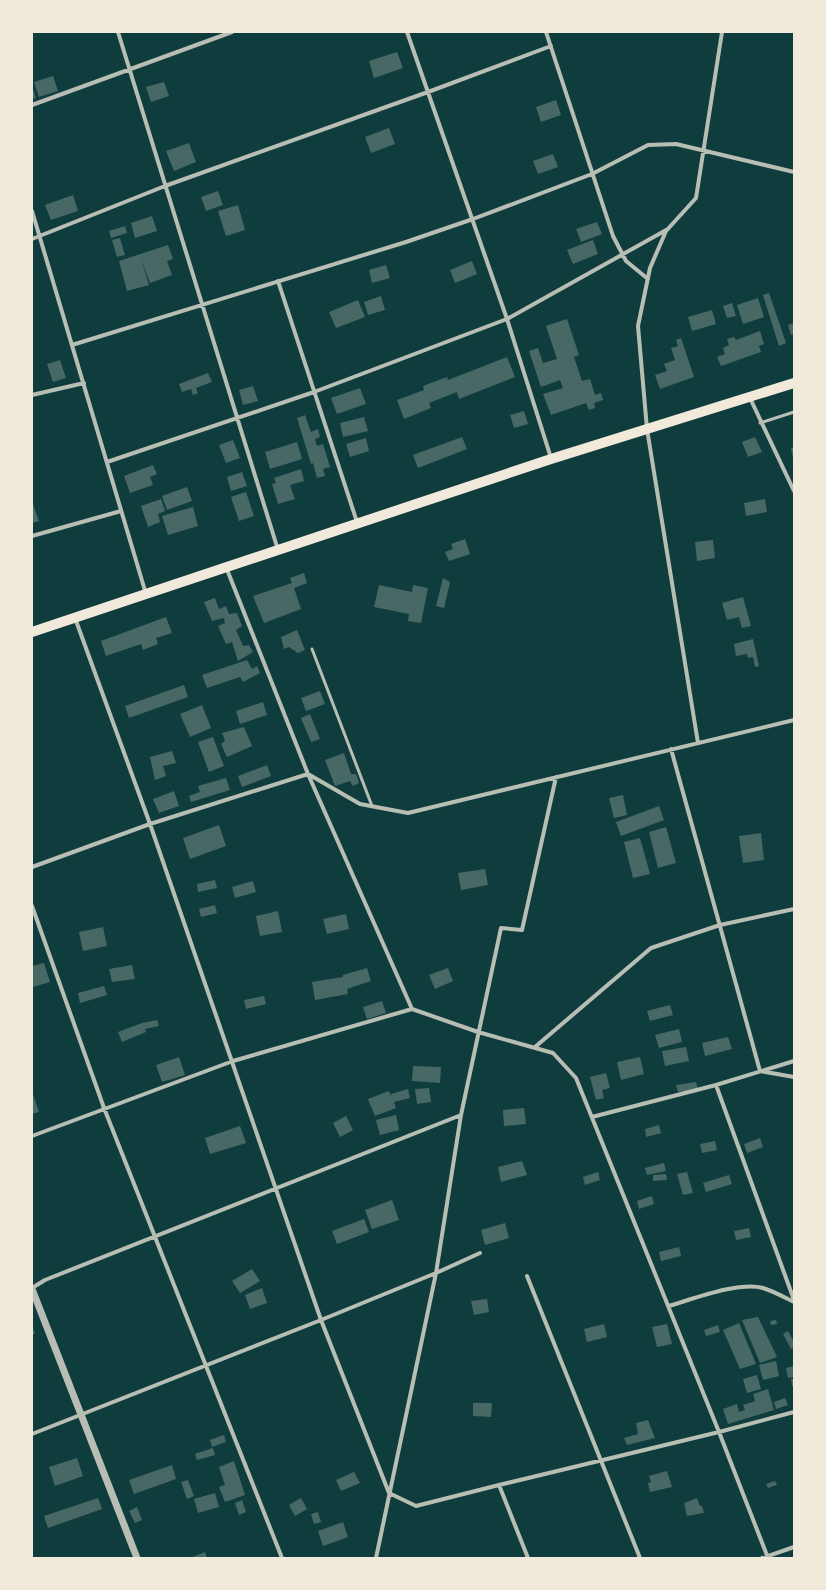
<svg xmlns="http://www.w3.org/2000/svg" width="826" height="1590" font-family="Mulish,sans-serif">
	<style>
		.building { fill: #486865 }
		.lines { fill: none; stroke-linecap: round; stroke-linejoin: round }
		.service { stroke: #b8beb3; stroke-width: 3 }
		.minor { stroke: #b8beb3; stroke-width: 4 }
		.tertiary { stroke: #b8beb3; stroke-width: 7 }
		.primary { stroke: #f1e9da; stroke-width: 10 }
	</style>
	<rect width="100%" height="100%" fill="#0f3d3e"/>
	<path class="building" d="M397 52 403 68 374 78 369 61Z
		M53 76 58 91 39 97 34 82Z
		M164 82 169 96 151 102 146 87Z
		M32 87 36 98 32 99Z
		M556 100 561 115 541 122 536 107Z
		M389 128 395 144 371 153 365 137Z
		M189 143 196 162 174 171 166 151Z
		M553 154 558 167 538 174 533 161Z
		M218 191 223 205 206 211 201 197Z
		M73 195 78 211 51 220 45 205Z
		M238 205 245 230 226 236 218 211Z
		M152 216 157 231 135 238 131 223Z
		M597 222 602 234 581 242 576 229Z
		M125 226 127 233 111 238 109 231Z
		M120 238 125 255 117 257 112 240Z
		M593 240 598 254 573 264 567 250Z
		M168 245 173 259 167 261 172 275 150 283 141 259 149 285 127 291 119 261Z
		M472 261 477 274 455 283 450 270Z
		M386 265 390 278 372 283 369 270Z
		M769 293 786 343 779 346 763 295Z
		M381 296 385 310 368 315 364 302Z
		M758 298 764 317 743 324 737 305Z
		M358 300 365 317 336 328 329 312Z
		M732 303 736 316 727 318 723 306Z
		M712 310 716 324 692 331 688 317Z
		M567 319 579 355 574 357 582 381 590 379 595 395 601 393 603 400 594 403 595 408 589 410 586 403 551 415 543 394 563 388 560 380 541 387 529 351 538 348 543 363 557 359 546 326Z
		M794 323V334L791 335 788 325Z
		M760 331 764 344 759 346 761 352 721 366 717 357 725 354 723 348 729 345 727 339 734 337 736 340Z
		M681 338 694 377 660 389 655 375 667 371 664 364 675 360 671 348 678 346 676 340Z
		M507 357 515 377 459 399 457 392 429 403 431 408 404 419 397 400 424 390 423 386 447 377 448 380Z
		M60 360 66 378 53 382 47 364Z
		M208 373 212 382 196 388 198 393 193 395 191 389 182 392 179 384Z
		M253 386 258 401 243 405 239 390Z
		M360 388 366 404 337 414 331 398Z
		M524 411 528 424 514 428 510 415Z
		M305 415 311 432 318 429 320 437 315 439 317 446 323 444 330 467 323 469 325 476 317 478 313 463 311 464 297 418Z
		M364 417 368 431 343 437 340 423Z
		M462 437 467 449 418 468 413 455Z
		M755 437 762 452 748 457 742 442Z
		M366 438 369 451 350 457 346 444Z
		M233 440 240 458 226 463 219 445Z
		M297 442 302 459 270 469 265 452Z
		M794 447V458H793L791 448Z
		M153 465 157 474 150 477 153 485 130 493 124 476Z
		M301 469 304 481 290 485 295 499 278 504 272 484 276 483 274 478Z
		M242 472 247 486 231 491 227 477Z
		M187 487 192 501 167 510 162 496Z
		M246 492 254 516 239 521 231 497Z
		M161 499 165 511 158 514 160 522 148 527 141 506Z
		M765 499 767 512 746 516 744 503Z
		M32 501 39 521 32 523Z
		M193 507 198 526 168 535 162 516Z
		M465 539 470 554 449 561 445 552 453 549 451 544Z
		M713 540 715 558 697 561 695 542Z
		M304 573 307 583 294 588 301 609 264 623 253 596 292 583 290 578Z
		M443 578 450 582 444 608 436 606Z
		M379 585 412 592 413 585 428 588 421 623 408 621 409 614 374 607Z
		M743 597 751 626 742 628 739 617 727 620 722 603Z
		M215 598 219 609 226 606 229 614 237 613 242 626 236 630 243 646 249 645 253 652 238 661 232 642 226 644 218 626 225 623 224 618 212 621 204 602Z
		M166 617 172 633 156 638 158 644 143 650 141 644 106 656 101 641Z
		M297 630 305 650 298 653 289 647 284 649 281 637Z
		M753 639 759 666 755 667 753 657 748 658 747 654 736 656 734 644Z
		M247 660 252 669 257 666 260 673 243 682 240 677 207 688 202 675Z
		M184 685 188 697 129 718 125 706Z
		M320 691 325 704 306 711 301 698Z
		M263 702 267 715 240 724 236 711Z
		M202 705 211 728 190 737 180 714Z
		M310 714 320 739 311 742 301 718Z
		M244 727 252 746 227 757 221 744 225 741 222 733Z
		M213 737 224 766 209 772 198 742Z
		M172 751 176 763 163 766 166 776 155 780 150 757Z
		M344 753 351 774H356L359 783 353 786 350 781 335 786 325 760Z
		M267 765 271 776 242 787 238 776Z
		M226 778 230 790 191 802 189 796 200 792 198 786Z
		M174 791 179 806 159 813 153 799Z
		M623 795 627 815 614 818 609 798Z
		M659 806 664 820 621 836 616 822Z
		M219 825 226 846 190 859 183 838Z
		M666 827 676 863 658 868 649 832Z
		M761 833 764 860 743 863 739 836Z
		M640 838 650 874 633 878 624 842Z
		M485 869 488 885 461 890 458 873Z
		M215 880 217 888 198 892 197 884Z
		M253 881 256 892 235 898 232 887Z
		M215 905 217 913 201 917 199 909Z
		M278 911 282 932 260 936 256 916Z
		M346 914 349 929 327 934 323 919Z
		M103 927 107 946 83 951 79 932Z
		M44 963 50 982 33 987 32 966Z
		M132 965 135 979 112 982 109 969Z
		M367 968 371 981 347 989 348 994 315 1000 312 982 343 977V975Z
		M448 968 453 981 435 989 429 975Z
		M104 986 107 995 80 1003 78 993Z
		M264 996 266 1004 246 1009 244 1000Z
		M382 1001 386 1013 367 1019 363 1007Z
		M670 1005 673 1015 650 1021 647 1011Z
		M157 1020 159 1026 145 1029 146 1032 122 1042 118 1032 142 1023Z
		M679 1029 682 1042 659 1048 655 1035Z
		M728 1037 732 1049 705 1056 702 1043Z
		M686 1047 689 1061 665 1066 662 1051Z
		M179 1057 185 1075 162 1082 156 1065Z
		M640 1057 644 1074 621 1080 617 1062Z
		M413 1066 441 1067 440 1083 412 1081Z
		M606 1073 610 1088 602 1090 604 1098 596 1100 590 1077Z
		M696 1082 698 1089 678 1092 676 1085Z
		M429 1088 431 1102 417 1104 415 1089Z
		M408 1089 410 1098 394 1102 396 1108 375 1116 368 1099 389 1091 392 1098 391 1094Z
		M32 1091 39 1112 32 1114Z
		M524 1108 526 1124 504 1126 503 1110Z
		M396 1115 399 1130 380 1135 376 1120Z
		M346 1116 353 1130 340 1137 333 1123Z
		M659 1125 661 1133 646 1137 645 1129Z
		M240 1126 246 1143 210 1154 205 1138Z
		M760 1138 763 1147 747 1153 744 1144Z
		M715 1141 717 1150 702 1153 700 1144Z
		M522 1161 527 1175 501 1182 498 1167Z
		M664 1163 666 1171 647 1175 645 1168Z
		M598 1172 600 1180 585 1185 583 1177Z
		M687 1172 693 1193 683 1195 677 1174Z
		M666 1174 667 1180 653 1181V1175Z
		M729 1175 732 1184 706 1192 703 1183Z
		M652 1196 654 1204 639 1209 637 1201Z
		M392 1200 399 1220 372 1229 365 1210Z
		M364 1219 369 1232 337 1244 332 1231Z
		M505 1223 509 1238 485 1245 481 1230Z
		M749 1228 751 1237 736 1240 734 1231Z
		M679 1247 681 1256 661 1261 659 1252Z
		M252 1269 260 1281 240 1293 232 1281Z
		M262 1288 267 1303 250 1309 245 1295Z
		M487 1299 489 1312 474 1315 471 1301Z
		M758 1317 777 1357 760 1363 742 1320Z
		M776 1320 777 1324 771 1325 770 1321Z
		M739 1323 756 1364 740 1369 723 1330Z
		M604 1324 607 1337 587 1342 584 1329Z
		M667 1324 672 1344 657 1347 652 1327Z
		M32 1325 35 1334 32 1335Z
		M718 1325 720 1332 706 1336 704 1330Z
		M788 1331 794 1342V1348L791 1349 783 1334Z
		M776 1361 779 1376 763 1380 759 1365Z
		M794 1366V1377L788 1378 786 1368Z
		M757 1375 761 1389 747 1393 743 1379Z
		M791 1379H794V1386H792Z
		M768 1389 774 1410 728 1424 723 1409 737 1404 739 1412 745 1410 743 1405 755 1401 753 1394Z
		M785 1398 788 1405 776 1409 774 1402Z
		M473 1403H492L491 1417 473 1416Z
		M648 1420 655 1438 627 1445 624 1438 638 1434 636 1423Z
		M224 1435 226 1442 212 1447 210 1440Z
		M213 1448 215 1455 197 1460 195 1454Z
		M77 1458 83 1476 55 1486 49 1467Z
		M234 1461 245 1495 225 1502 219 1487 225 1485 219 1467Z
		M172 1465 176 1479 134 1494 129 1480Z
		M667 1471 672 1487 650 1492 648 1483 651 1482 649 1476Z
		M354 1472 360 1483 341 1491 336 1480Z
		M188 1480 194 1496 187 1499 181 1482Z
		M775 1481 777 1485 768 1488 766 1484Z
		M215 1493 219 1507 198 1513 194 1499Z
		M98 1498 102 1509 48 1528 44 1516Z
		M301 1498 307 1509 295 1516 289 1505Z
		M697 1498 700 1506H702L704 1513 687 1516 684 1503Z
		M242 1500 246 1512 239 1515 235 1503Z
		M137 1507 142 1520 135 1523 129 1511Z
		M318 1512 321 1522 314 1524 311 1514Z
		M343 1522 348 1537 323 1546 318 1531Z
		M205 1552 207 1558H190Z"/>
	<g class="lines">
		<path class="service" d="M760 423 794 412
			M312 649 372 806"/>
		<path class="minor" d="M118 32 278 550
			M407 32 507 319 551 458
			M546 32 613 236 626 261 648 279
			M32 105 232 32
			M32 211 146 594
			M32 239 165 186 428 92 551 46
			M278 281 357 522
			M72 345 406 242 473 219 592 174 648 145 676 144 794 172
			M32 395 84 383
			M750 398 794 491
			M107 462 314 392 507 319 668 229
			M32 536 121 511
			M226 567 308 774 412 1009
			M75 618 150 824 321 1320 389 1493 416 1506 499 1485 719 1432 794 1412
			M698 743 647 429 638 326 650 268 666 231 696 198 722 32
			M671 749 760 1071 794 1077
			M32 867 150 824 308 774 360 804 408 813 794 720
			M32 906 104 1108 282 1558
			M535 1047 651 948 720 925 794 909
			M716 1085 794 1300
			M592 1117 716 1085 794 1061
			M32 1136 233 1061 412 1009 478 1032 553 1053 576 1078 719 1432 768 1558
			M527 1276 640 1558
			M32 1288 45 1280 461 1115
			M669 1306C693 1299 740 1281 763 1288 773 1291 784 1297 794 1302
			M32 1434 321 1320 436 1273 480 1253
			M499 1485 528 1558
			M376 1558 436 1273 461 1115 501 928 522 930 556 777
			M762 1558 794 1547"/>
		<path class="tertiary" d="M32 1289 137 1558"/>
		<path class="primary" d="M32 632 551 459 794 383"/>
	</g>
	<rect width="826" height="1590" fill="none" stroke="#f1e9da" stroke-width="66"/>
</svg>
